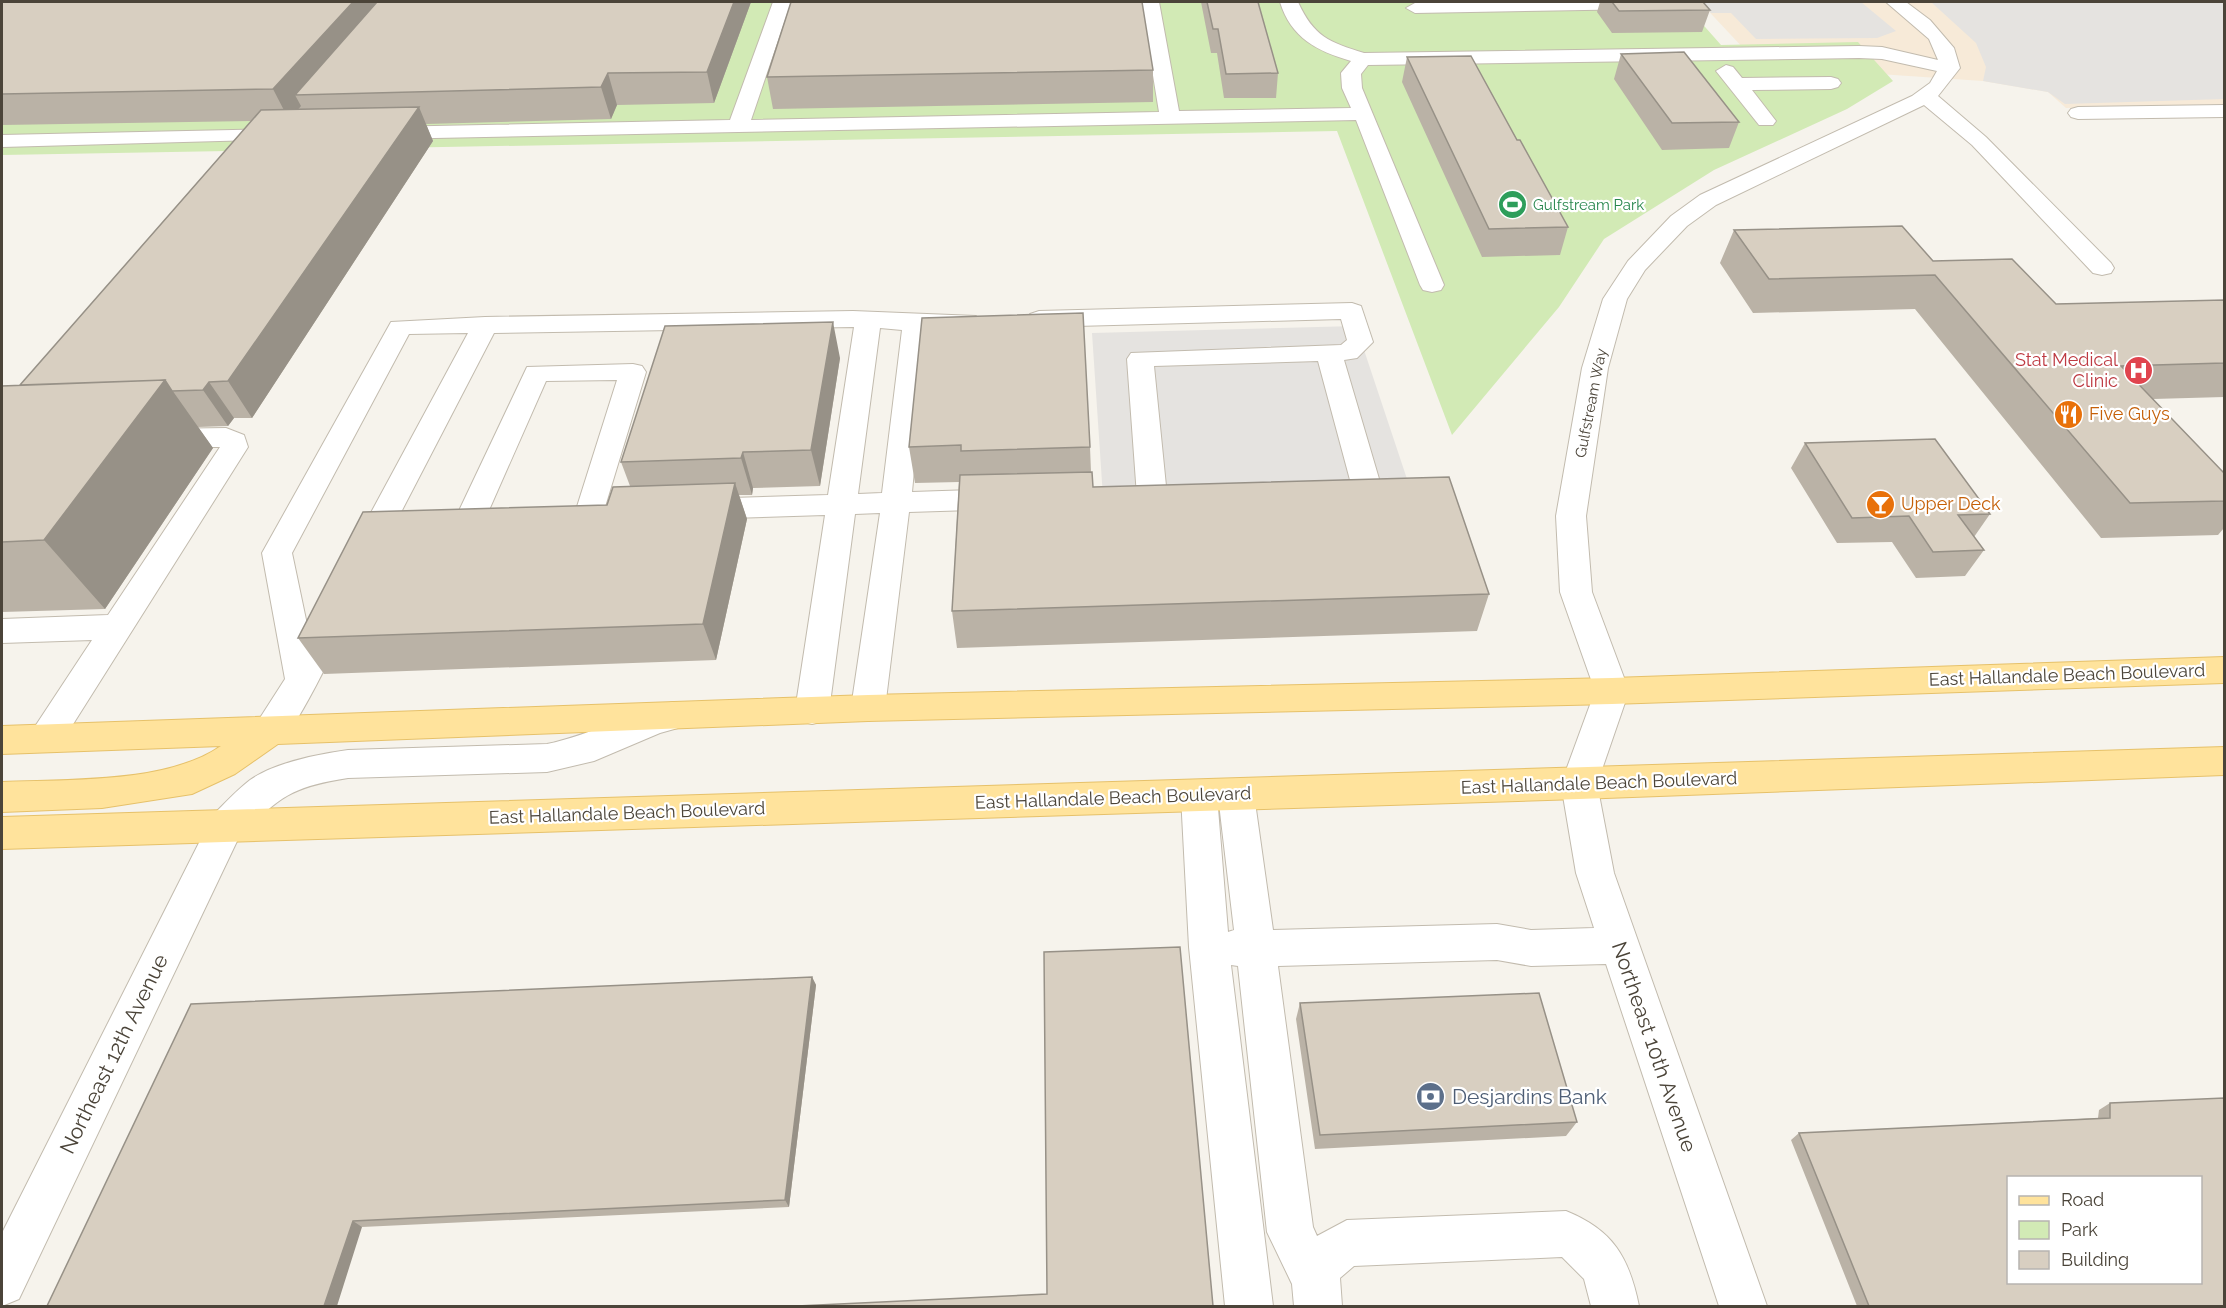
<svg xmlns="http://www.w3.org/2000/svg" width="2226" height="1308" font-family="Raleway,sans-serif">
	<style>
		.commercial { fill: #f7ead8 }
		.green { fill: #d2eab5 }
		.parking { fill: #e5e3e0 }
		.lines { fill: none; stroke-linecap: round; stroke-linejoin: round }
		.minor-casing { stroke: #c2bbae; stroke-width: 2 }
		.major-casing { stroke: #e6c16a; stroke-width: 2 }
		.minor { fill: #fff; fill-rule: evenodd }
		.major { fill: #ffe39c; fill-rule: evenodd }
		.wall { fill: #bab2a6 }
		.shaded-wall { fill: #979187 }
		.building { fill: #d8cfc1; stroke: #979187; stroke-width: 1.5; fill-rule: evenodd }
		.labels { text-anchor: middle; stroke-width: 4.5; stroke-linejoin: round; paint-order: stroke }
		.far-leisure-label { font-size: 15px; fill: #27864d; stroke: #fff; text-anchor: start }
		.far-street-label { font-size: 15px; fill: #4b4439; stroke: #fff }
		.health-label { font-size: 18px; fill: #be3a42; stroke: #fff; text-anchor: end }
		.food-label { font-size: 18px; fill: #c56008; stroke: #fff; text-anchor: start }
		.street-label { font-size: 18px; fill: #4b4439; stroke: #fff }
		.near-street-label { font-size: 21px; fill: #4b4439; stroke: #fff }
		.near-service-label { font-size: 21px; fill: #4e5e75; stroke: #fff; text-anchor: start }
	</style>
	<rect width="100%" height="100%" fill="#f6f3ec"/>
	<path class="commercial" d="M1700 2H2224V104L2066 108 2048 92 1983 81 1760 66Z"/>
	<path class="green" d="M2 2H1683L1721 45 1858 42 1893 81 1847 109 1714 170 1604 239 1559 307 1452 435 1337 131 2 155Z"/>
	<path class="parking" d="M1700 2H1861L1896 31 1877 38 1756 39 1731 13H1711Z
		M1931 2H2224V99L2065 104 2048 92 1983 81 1986 67 1976 43Z
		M1356 326 1415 503 1104 512 1092 333Z"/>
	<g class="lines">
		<defs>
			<path id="minor" d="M773 2H791L751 120 1159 112 1141 2H1159L1179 111 1351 108 1342 88 1341 73 1351 61C1317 51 1291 38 1280 2H1298C1314 37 1329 42 1364 53L1859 46 1882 47 1938 60 1929 39 1886 2H1906L1930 20 1954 48 1960 68 1938 96 1986 137 2111 263 2114 268 2111 273 2102 275 2093 273 1972 145 1924 105 1716 205 1687 226 1645 270 1627 299 1608 368 1586 516 1592 592 1629 691 1597 784 1614 873 1767 1306H1719L1606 964 1531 966 1497 960 1278 966 1313 1227 1317 1236 1347 1220 1566 1211C1613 1230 1629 1257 1639 1306H1591L1584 1279 1562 1257 1354 1266 1340 1278 1342 1306H1294L1292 1284 1267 1232 1238 966 1231 965 1273 1306H1225L1189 947 1181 796 1186 785 1199 781 1212 785 1217 796 1228 932 1234 930 1218 795 1223 784 1236 780 1249 784 1254 795 1273 930 1497 924 1531 930 1594 928 1576 873 1561 784 1595 691 1560 592 1556 516 1582 368 1603 299 1628 261 1671 216 1700 195 1912 96 1930 83 1937 71 1882 59 1859 58 1368 65 1361 74 1362 88 1444 285 1441 290 1432 292 1423 290 1420 285 1356 120 384 139 377 137 374 133 377 129 384 127 730 120Z
				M1478 2H1652L1654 4 1645 9 1415 13 1406 8 1415 3Z
				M1726 65 1733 67 1742 78 1831 77 1838 79 1841 83 1838 87 1831 89 1752 90 1776 121 1773 125H1759L1716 71Z
				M2224 105V117L2078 119 2071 117 2068 113 2071 109 2078 107Z
				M282 129 289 131 292 135 289 139 2 147V135Z
				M1352 303 1361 306 1373 342 1357 358 1344 360 1382 489 1377 496C1360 501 1338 502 1321 497L1316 490 1321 483 1350 480 1318 361 1154 366 1167 496 1162 503 1152 506 1142 503 1137 496 1127 359 1131 353 1341 345 1347 340 1341 319 1039 327 1030 324 1026 319 1030 314 1039 311Z
				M853 311 976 316 980 321 976 326 927 330 912 492 1003 489 1013 492 1018 499 1013 506 1003 509 909 512 885 708 880 717 868 721 856 717 851 708 880 513 855 514 829 711 824 721 812 724 800 721 795 711 825 515 698 519 688 516 683 509 688 502 698 499 828 495 854 327 494 333 397 520 393 527 382 530 371 527 367 520 468 333 409 334 292 553 309 634 322 610 333 606 344 610 349 618C339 640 295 734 278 743 270 747 264 745 256 742L251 732 285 679 262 553 391 322 485 317ZM880 328 902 330 882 493 858 494Z
				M633 364 642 366 646 372 601 520 590 523 579 520 575 513 617 380 546 381 486 517 482 524 471 527 460 524 456 517 527 367Z
				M226 428 244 435 248 447 58 748 46 752 34 748 29 738 34 728 92 640 2 643V619L108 615 220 447H161L151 444 147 438 151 432 161 429Z
				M673 702 685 706 690 716 685 726 660 733 594 761 547 772 348 778C290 787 280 797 239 837L19 1299 2 1306V1233L213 815C225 803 237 790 250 780 274 763 319 754 348 750L547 744C591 735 630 713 673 702Z"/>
			<path id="major" d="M2224 657V683L1612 704 868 721 278 744 235 774 192 794 102 808 2 812V782C68 779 166 784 221 746L2 754V726L868 695 1612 678Z
				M2224 747V775L1579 799 2 849V817Z"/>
		</defs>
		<use href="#minor" class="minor-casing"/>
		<use href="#major" class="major-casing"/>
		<use href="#minor" class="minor"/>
		<use href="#major" class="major"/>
	</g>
	<path class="wall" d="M2 2H751L714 103 617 105 611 119 426 124 433 141 252 418H234L228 426 198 427 213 448 105 609 2 612V386L20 385 251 121 2 125Z
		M1201 2H1258L1278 73 1276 98H1224L1217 53H1211Z
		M1600 2H1703L1710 10 1702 32 1612 33 1597 12Z
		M1621 54 1739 122 1729 148 1662 150 1614 79Z
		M1407 57 1517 140 1568 227 1560 255 1482 257 1402 82Z
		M1153 70V102L773 109 767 77Z
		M1734 230 1933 261 2056 304 2224 300V397L2153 399 2224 473V528L2218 535 2101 538 1915 309 1753 313 1720 263Z
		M922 318 1090 447 1091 472 1093 487 1489 594 1477 631 957 648 952 611 959 482 915 483 909 447Z
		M840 358 820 486 753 488 752 495H739L747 519 716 660 324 674 298 638 607 505 630 486 621 462Z
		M1805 443 1990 514 1974 537 1984 550 1965 576 1916 578 1892 542 1837 543 1791 468Z
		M812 977 816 985 789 1207 362 1227 47 1306Z
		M1300 1003 1577 1122 1566 1136 1315 1149 1296 1019Z
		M2110 1103 2224 1306H1857L1791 1140 1799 1133 2098 1118 2099 1110Z"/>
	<path class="shaded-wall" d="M353 2H392L295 95 301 106 289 120 273 89Z
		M734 2H751L714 103 707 72Z
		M608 73 617 105 611 119 601 87Z
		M419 107 433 141 252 418 228 381Z
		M833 322 840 358 820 486 811 450Z
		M165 380 213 448 105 609 44 540Z
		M209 382 234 418 228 426 203 390Z
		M743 452 753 488 752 495 741 458Z
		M735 483 747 519 716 660 703 624Z
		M812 977 816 985 789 1207 785 1200Z
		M353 1221 362 1227 337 1306H324Z"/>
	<path class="building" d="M2 2H353L273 89 2 94Z
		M377 2H734L707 72 608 73 601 87 295 95Z
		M791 2H1142L1153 70 767 77Z
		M1207 2H1258L1278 73 1226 74 1218 29H1213Z
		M1612 2H1703L1710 10 1619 11Z
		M1684 52 1739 122 1672 123 1621 54Z
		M1471 56 1517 140H1520L1568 227 1489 229 1407 57Z
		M419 107 228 381 209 382 203 390 172 391 165 380 20 385 261 110Z
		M1902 226 1933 261 2012 259 2056 304 2224 300V363L2121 366 2224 473V501L2130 503 1935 275 1769 279 1734 230Z
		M1083 313 1090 447 961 451V445L909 447 922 318Z
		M833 322 811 450 743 452 741 458 621 462 665 326Z
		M165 380 44 540 2 542V386Z
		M1935 439 1990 514 1958 515 1984 550 1933 552 1909 516 1852 518 1805 443Z
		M1092 472 1093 487 1449 477 1489 594 952 611 960 475Z
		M735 483 703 624 298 638 363 512 607 505 613 487Z
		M1180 947 1213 1306H797L1047 1294 1044 952Z
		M812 977 785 1200 353 1221 324 1306H47L191 1004Z
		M1539 993 1577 1122 1320 1135 1300 1003Z
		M2224 1098V1306H1869L1799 1133 2110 1118V1103ZM2008 1178H2200V1282H2008Z"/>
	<defs>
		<symbol id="stadium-disc" viewBox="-11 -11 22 22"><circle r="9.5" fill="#2e9e5b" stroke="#fff"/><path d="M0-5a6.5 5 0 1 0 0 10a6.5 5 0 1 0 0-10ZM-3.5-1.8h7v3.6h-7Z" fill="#fff"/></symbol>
		<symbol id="hospital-disc" viewBox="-11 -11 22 22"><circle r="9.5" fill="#e0444e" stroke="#fff"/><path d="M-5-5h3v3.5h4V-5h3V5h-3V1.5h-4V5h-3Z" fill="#fff"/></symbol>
		<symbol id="restaurant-disc" viewBox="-11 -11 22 22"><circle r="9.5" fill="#e8710a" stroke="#fff"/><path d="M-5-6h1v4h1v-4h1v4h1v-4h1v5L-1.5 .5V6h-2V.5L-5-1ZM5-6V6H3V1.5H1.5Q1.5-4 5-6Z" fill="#fff"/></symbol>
		<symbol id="bar-disc" viewBox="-11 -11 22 22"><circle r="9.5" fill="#e8710a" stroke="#fff"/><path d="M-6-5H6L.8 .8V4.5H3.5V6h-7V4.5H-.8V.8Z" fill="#fff"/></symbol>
		<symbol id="bank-disc" viewBox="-11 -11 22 22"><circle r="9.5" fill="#5c6f8a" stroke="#fff"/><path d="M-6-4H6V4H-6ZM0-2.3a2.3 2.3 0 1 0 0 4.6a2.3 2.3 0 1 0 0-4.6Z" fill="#fff"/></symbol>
	</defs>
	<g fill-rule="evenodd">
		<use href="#stadium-disc" x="1496" y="188" width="33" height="33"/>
		<use href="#hospital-disc" x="2122" y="354" width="33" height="33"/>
		<use href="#restaurant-disc" x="2052" y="398" width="33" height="33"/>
		<use href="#bar-disc" x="1864" y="488" width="33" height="33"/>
		<use href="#bank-disc" x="1414" y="1080" width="33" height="33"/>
	</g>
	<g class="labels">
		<g class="far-leisure-label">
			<text x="1533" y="210">Gulfstream Park</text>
		</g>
		<g class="far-street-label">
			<text transform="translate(1591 403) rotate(-79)" y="5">Gulfstream Way</text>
		</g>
		<g class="health-label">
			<text x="2118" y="366">Stat Medical<tspan x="2118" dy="21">Clinic</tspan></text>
		</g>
		<g class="food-label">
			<text x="2089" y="420">Five Guys</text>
			<text x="1901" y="510">Upper Deck</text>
		</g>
		<g class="street-label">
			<text transform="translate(2067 675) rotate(-2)" y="6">East Hallandale Beach Boulevard</text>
			<text transform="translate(1599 783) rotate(-2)" y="6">East Hallandale Beach Boulevard</text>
			<text transform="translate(1113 798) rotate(-2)" y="6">East Hallandale Beach Boulevard</text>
			<text transform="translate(627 813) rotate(-2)" y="6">East Hallandale Beach Boulevard</text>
		</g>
		<g class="near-street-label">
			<text transform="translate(1654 1047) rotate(71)" y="7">Northeast 10th Avenue</text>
			<text transform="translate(114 1054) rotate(-64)" y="7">Northeast 12th Avenue</text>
		</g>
		<g class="near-service-label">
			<text x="1452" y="1104">Desjardins Bank</text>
		</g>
	</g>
	<rect width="2226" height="1308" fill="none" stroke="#4b4439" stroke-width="6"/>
	<rect x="2007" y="1176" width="195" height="108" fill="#ffffff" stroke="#b7b4b0" stroke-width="1.5"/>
	<rect x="2019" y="1196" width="30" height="9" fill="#ffe39c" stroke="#b7b4b0" stroke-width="1.5"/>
	<text x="2061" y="1206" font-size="18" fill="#4b4439">Road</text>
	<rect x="2019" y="1221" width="30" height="18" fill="#d2eab5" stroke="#b7b4b0" stroke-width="1.5"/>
	<text x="2061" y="1236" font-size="18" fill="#4b4439">Park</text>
	<rect x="2019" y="1251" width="30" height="18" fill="#d8cfc1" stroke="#b7b4b0" stroke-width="1.5"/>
	<text x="2061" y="1266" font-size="18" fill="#4b4439">Building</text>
</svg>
